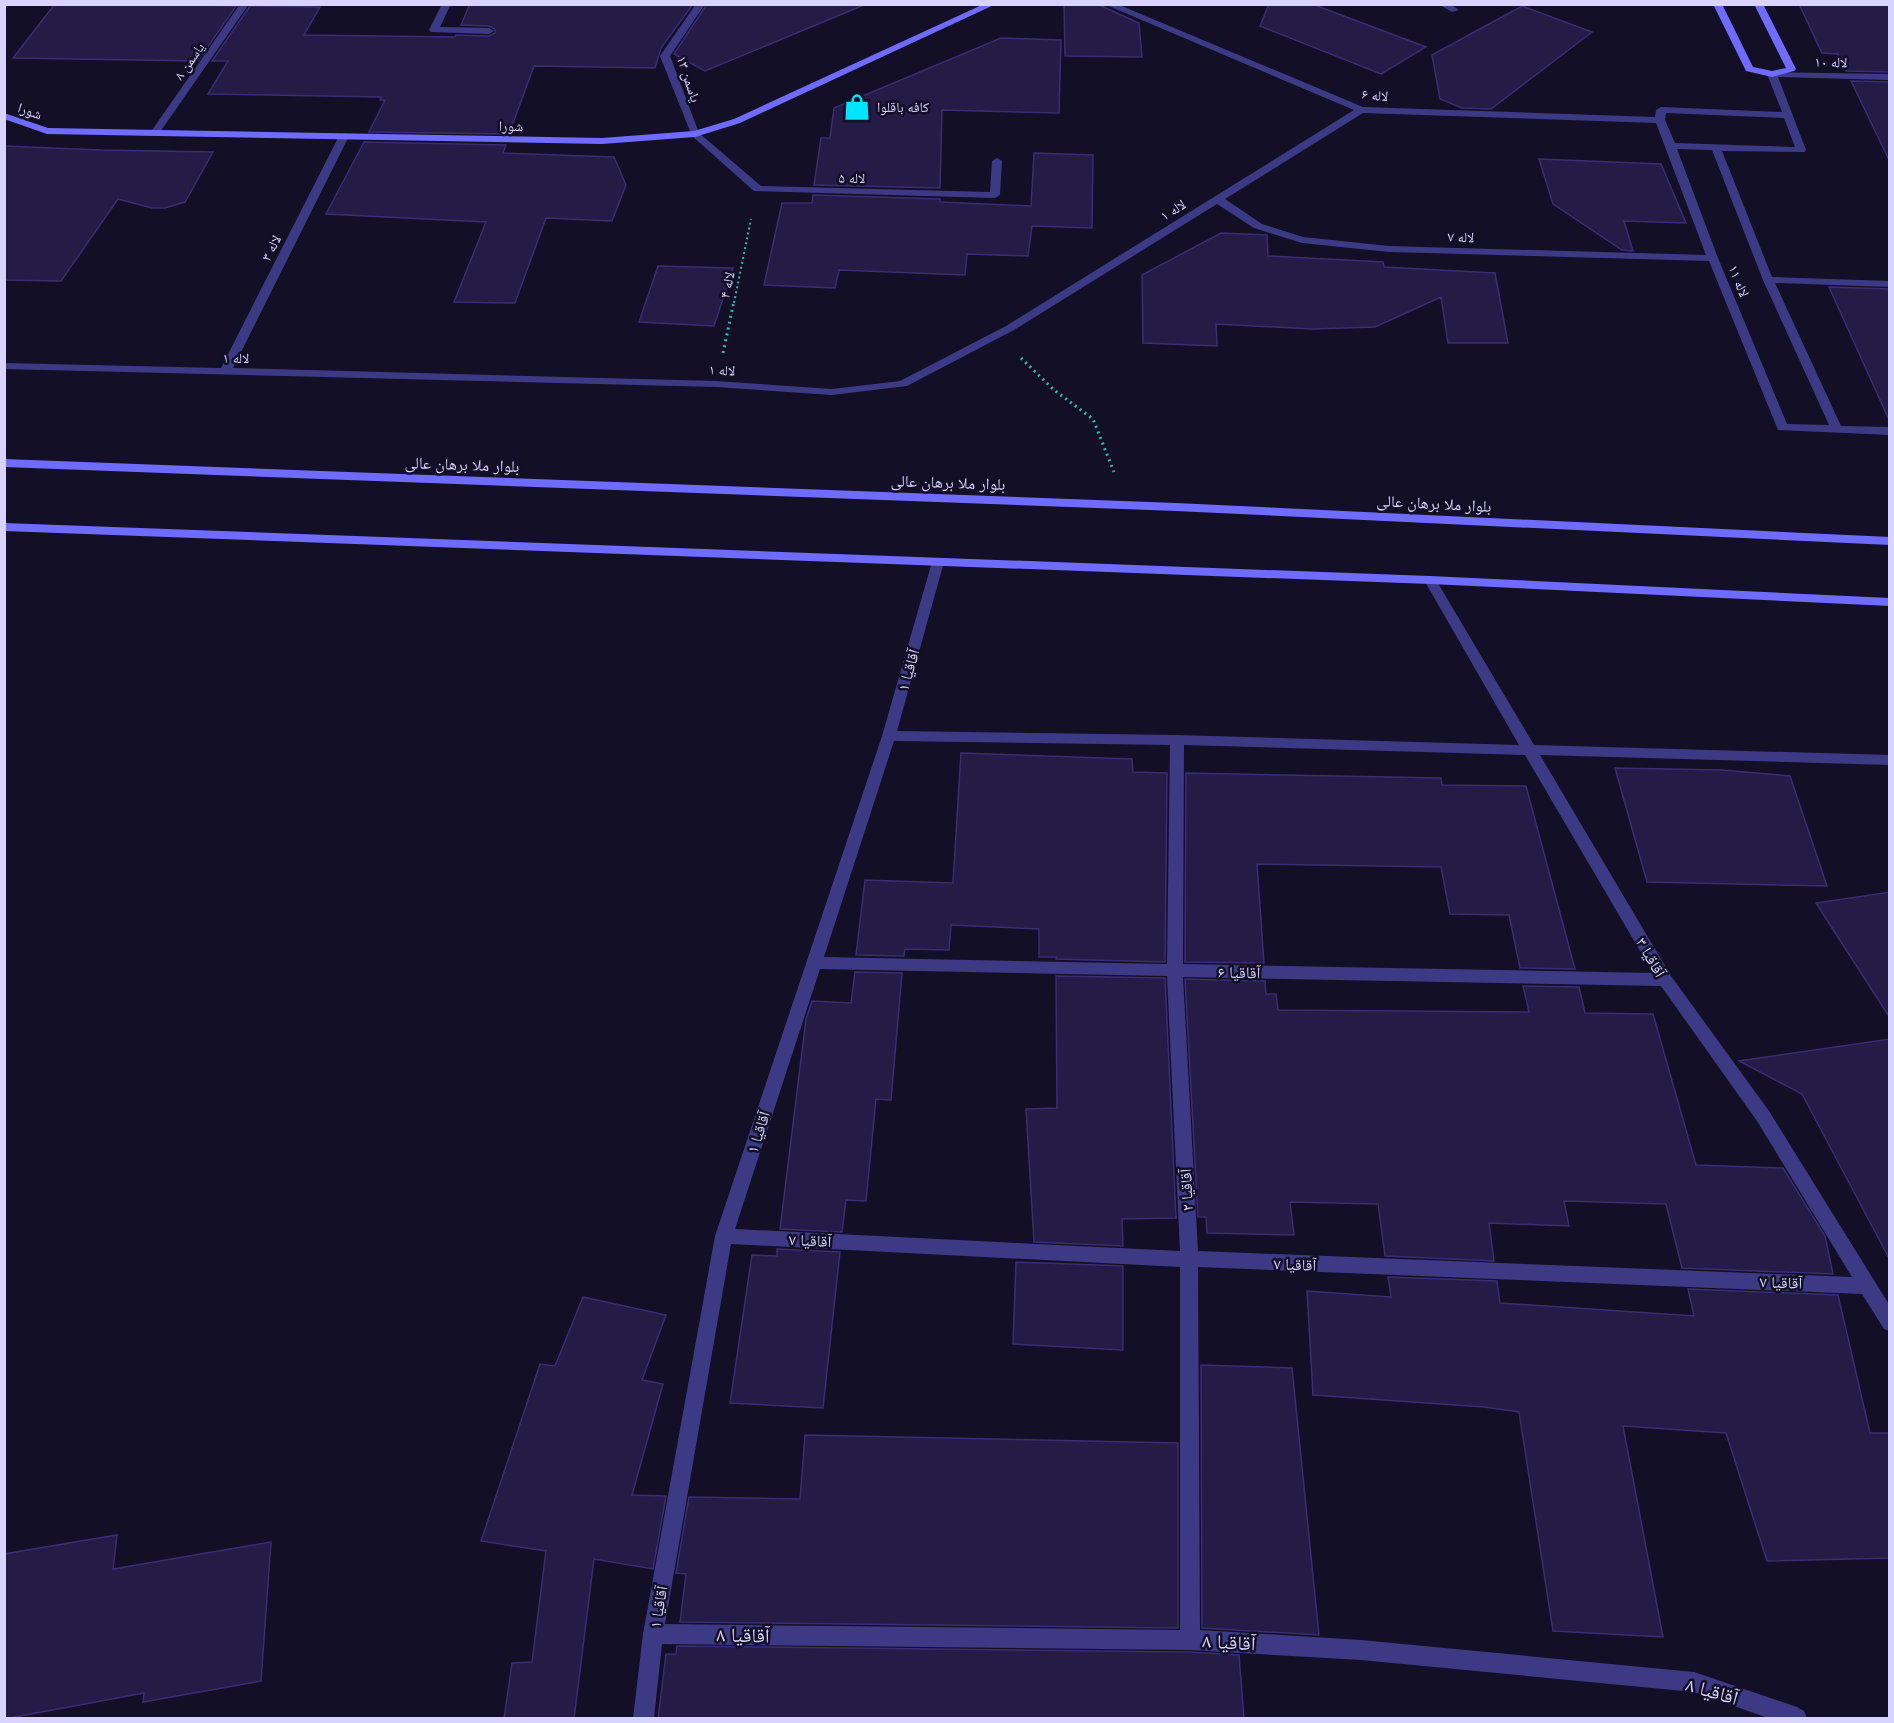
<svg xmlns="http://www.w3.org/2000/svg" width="1894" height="1723" font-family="Quicksand,'Noto Naskh Arabic',sans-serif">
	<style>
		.building { fill: #241b47; stroke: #3b2d73; stroke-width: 1.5 }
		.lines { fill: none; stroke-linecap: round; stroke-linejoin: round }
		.path-far1 { stroke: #2fb8b0; stroke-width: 2; stroke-dasharray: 2 3; stroke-linecap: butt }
		.path { stroke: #2fb8b0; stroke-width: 3; stroke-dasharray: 2 4; stroke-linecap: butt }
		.street { fill: #3d3a85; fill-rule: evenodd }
		.secondary { fill: #6f6bff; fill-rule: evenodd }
		.labels { text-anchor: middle; stroke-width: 5; stroke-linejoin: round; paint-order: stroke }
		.far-street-label { font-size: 14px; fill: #d9d4ff; stroke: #130f26 }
		.far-poi-label { font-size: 14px; fill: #d9d4ff; stroke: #130f26; text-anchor: start }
		.street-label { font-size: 16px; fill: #d9d4ff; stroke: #130f26 }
		.near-street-label { font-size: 20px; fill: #d9d4ff; stroke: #130f26 }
	</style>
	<rect width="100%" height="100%" fill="#130f26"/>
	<path class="building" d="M55 4H157L236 6 198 61 13 58Z
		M470 4H693L661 48 655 68 534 66 509 134 369 132 385 100H380L381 97 208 94 228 61H212L250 6 320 7 304 35 455 37 456 35 489 36 495 33V29L489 26 461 25Z
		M707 4H864V5L705 71 674 54Z
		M1064 4H1097L1139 23 1142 57 1065 56Z
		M1269 4H1312L1426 47 1381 74 1260 26Z
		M1799 4H1890V72L1846 71 1838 54 1822 53Z
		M1522 6 1592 32 1491 109 1462 108 1440 99 1432 55Z
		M1001 38 1061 40 1059 113 942 110 940 188 814 185 821 138H830L834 108Z
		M1851 81 1890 82V162Z
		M364 142 506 145 503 153 614 157 626 185 612 221 546 218 515 303 454 302 486 222 326 214Z
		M4 146 101 150 213 152 185 202 165 208H152L118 199 61 281 4 280Z
		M1034 153 1093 155 1092 228 1032 226 1028 256 967 254 965 275 839 270 835 288 764 285 782 203H812L813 195 940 199V202L1031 206Z
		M1539 159 1661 164 1686 223 1624 221 1633 251 1622 250 1553 204Z
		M1221 233 1267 235 1268 256 1383 262 1384 267 1495 273 1508 343H1448L1441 297 1375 327 1312 329 1216 324 1217 346 1143 343 1142 275Z
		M658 266 733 268 714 326 639 322Z
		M1829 287 1890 289V422Z
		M961 753 1132 759 1133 772 1167 773 1165 962 1056 959V957H1039V929L951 925 949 950 905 949 904 956 856 955 865 880 953 883Z
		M1615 768 1722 770 1790 776 1827 886 1647 882Z
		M1186 773 1441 778 1442 785 1526 786 1575 969 1520 968 1509 915 1450 914 1441 867 1257 864 1264 963 1185 962Z
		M1890 892V1018L1816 903Z
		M855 972 902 973 891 1100 876 1099 866 1201 846 1200 842 1232 780 1229 806 1019 812 1001 851 1003Z
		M1056 976 1165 978 1176 1218 1122 1219 1123 1246 1034 1242 1026 1109 1057 1108Z
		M1185 979 1265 981 1266 994H1276L1278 1010 1529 1012 1523 986 1579 987 1585 1013 1653 1014 1696 1165 1783 1168 1825 1236 1833 1274 1682 1268 1666 1204 1564 1201 1569 1226 1489 1223 1494 1261 1385 1256 1378 1204 1290 1202 1294 1235 1207 1233 1206 1217H1198Z
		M1890 1039V1260L1802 1094 1739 1061Z
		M777 1249 840 1252 823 1408 730 1403 752 1255 777 1256Z
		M1016 1262 1123 1266V1350L1013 1344Z
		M1388 1277 1497 1281 1500 1303 1694 1316 1688 1289 1838 1295 1870 1433H1890V1558L1767 1561 1726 1433 1623 1426 1663 1637 1553 1631 1519 1412 1484 1407 1313 1395 1307 1291 1391 1297Z
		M583 1297 666 1315 642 1380 663 1384 632 1495 666 1496 653 1569 594 1559 574 1719H504L512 1663 532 1662 546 1551 481 1541 540 1364 555 1366Z
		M1201 1365 1292 1368 1319 1635 1202 1628Z
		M805 1435 1178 1443V1628L680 1622 686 1574 676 1573 689 1497 800 1499Z
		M117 1535 113 1569 271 1542 261 1681 143 1702 144 1693 4 1719V1554Z
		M677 1646 1190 1652 1239 1655 1244 1719H658L666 1654H676Z"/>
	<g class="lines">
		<path class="path-far1" d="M734 303 751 219"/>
		<path class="path" d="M723 353 734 301
			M1021 358 1054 390 1093 419 1114 472"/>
		<path class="street" d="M240 4H249L158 135H152L150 133Z
			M442 4H451L440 27 489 28 494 31 489 34 431 32 429 30Z
			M696 4H705L670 56 699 133 761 186 990 192 992 161 997 158 1002 161 1000 195 995 198 754 191 692 136 660 56Z
			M1104 4H1117L1363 107 1655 117 1656 110 1661 107 1782 112 1767 74 1769 72 1890 74V80L1778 77 1806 150 1805 152 1722 151 1772 277 1890 281V287L1775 283 1841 426 1890 427V435L1778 430 1709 261 1389 252 1302 243 1254 228 1217 204 1014 330 907 386 832 395 716 387 4 369V363L221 368 339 136 344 133 349 136 233 368 716 381 832 389 900 381 1006 326 1354 110ZM1363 113 1656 123 1706 255 1389 246 1303 237 1262 224 1225 199ZM1666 113 1784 118 1795 147 1675 143 1665 120ZM1677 149 1712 150 1763 280 1829 425 1787 424 1718 258Z
			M1438 4H1450L1459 10 1452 12Z
			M938 558 944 562 897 731 1177 735 1519 745 1424 580 1430 576 1436 580 1534 745 1890 755V765L1540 755 1671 976 1769 1111 1890 1306V1331L1884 1329 1862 1294 1198 1267 1200 1630 1361 1640 1694 1672 1797 1707 1804 1711 1807 1718H1768L1694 1692 1361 1660 1190 1650 662 1644 654 1718H633L643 1634 715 1236 882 736 932 562ZM894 741 1170 745 1167 964 824 957ZM1184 745 1525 755 1653 973 1183 964ZM820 969 1167 976 1180 1251 735 1229ZM1183 977 1661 986 1757 1121 1852 1277 1198 1251ZM731 1244 1180 1267V1630L665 1624Z"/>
		<path class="secondary" d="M984 4H996L740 123 695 137 602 144 47 134 4 119V113L48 128 602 138 694 131 734 119Z
			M1713 4H1722L1753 67 1772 71 1786 68 1754 4H1763L1796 69 1794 71 1772 77 1746 71Z
			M4 459 1176 503 1890 537V545L1176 511 4 467Z
			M4 523 1430 576 1890 598V606L1430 584 4 531Z"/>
	</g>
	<defs>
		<symbol id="shop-bare" viewBox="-9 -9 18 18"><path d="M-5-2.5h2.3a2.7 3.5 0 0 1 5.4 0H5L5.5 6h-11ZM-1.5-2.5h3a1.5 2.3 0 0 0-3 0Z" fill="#00e5ff" stroke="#130f26" stroke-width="2.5" paint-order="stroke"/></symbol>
	</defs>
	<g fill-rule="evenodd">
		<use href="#shop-bare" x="838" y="88" width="38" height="38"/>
	</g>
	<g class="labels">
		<g class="far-street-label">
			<text transform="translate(189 61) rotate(-55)" y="5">یاسمن ۸</text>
			<text transform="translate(1831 62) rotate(2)" y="5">لاله ۱۰</text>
			<text transform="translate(689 79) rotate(72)" y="5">یاسمن ۱۳</text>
			<text transform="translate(1375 95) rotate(6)" y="5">لاله ۶</text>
			<text transform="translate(30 111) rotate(19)" y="5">شورا</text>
			<text transform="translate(511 126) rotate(1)" y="5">شورا</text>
			<text transform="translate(852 178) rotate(1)" y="5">لاله ۵</text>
			<text transform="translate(1173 210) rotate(-32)" y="5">لاله ۱</text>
			<text transform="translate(1461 237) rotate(2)" y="5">لاله ۷</text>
			<text transform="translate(271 248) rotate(-63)" y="5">لاله ۳</text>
			<text transform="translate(1739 281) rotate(68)" y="5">لاله ۱۱</text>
			<text transform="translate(727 285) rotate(-78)" y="5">لاله ۴</text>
			<text transform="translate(236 358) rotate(1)" y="5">لاله ۱</text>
			<text transform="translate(722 370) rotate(3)" y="5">لاله ۱</text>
		</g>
		<g class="far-poi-label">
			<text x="877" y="112">کافه باقلوا</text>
		</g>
		<g class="street-label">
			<text transform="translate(462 464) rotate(2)" y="6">بلوار ملا برهان عالی</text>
			<text transform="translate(948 482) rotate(2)" y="6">بلوار ملا برهان عالی</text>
			<text transform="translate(1434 503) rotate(3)" y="6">بلوار ملا برهان عالی</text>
			<text transform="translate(908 670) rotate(-74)" y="6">آقاقیا ۱</text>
			<text transform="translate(1651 957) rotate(60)" y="6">آقاقیا ۳</text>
			<text transform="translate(1239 972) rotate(1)" y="6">آقاقیا ۶</text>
			<text transform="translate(758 1132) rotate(-72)" y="6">آقاقیا ۱</text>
			<text transform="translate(1186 1190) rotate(-93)" y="6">آقاقیا ۲</text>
			<text transform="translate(810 1240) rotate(3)" y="6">آقاقیا ۷</text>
			<text transform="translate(1295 1264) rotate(2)" y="6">آقاقیا ۷</text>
			<text transform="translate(1781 1282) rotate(2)" y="6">آقاقیا ۷</text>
			<text transform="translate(658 1607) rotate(-80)" y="6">آقاقیا ۱</text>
		</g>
		<g class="near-street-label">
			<text transform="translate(743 1635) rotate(1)" y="7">آقاقیا ۸</text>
			<text transform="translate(1229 1642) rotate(3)" y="7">آقاقیا ۸</text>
			<text transform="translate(1712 1691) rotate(16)" y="7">آقاقیا ۸</text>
		</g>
	</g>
	<rect width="1894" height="1723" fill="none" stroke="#d9d4ff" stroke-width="12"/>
</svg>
